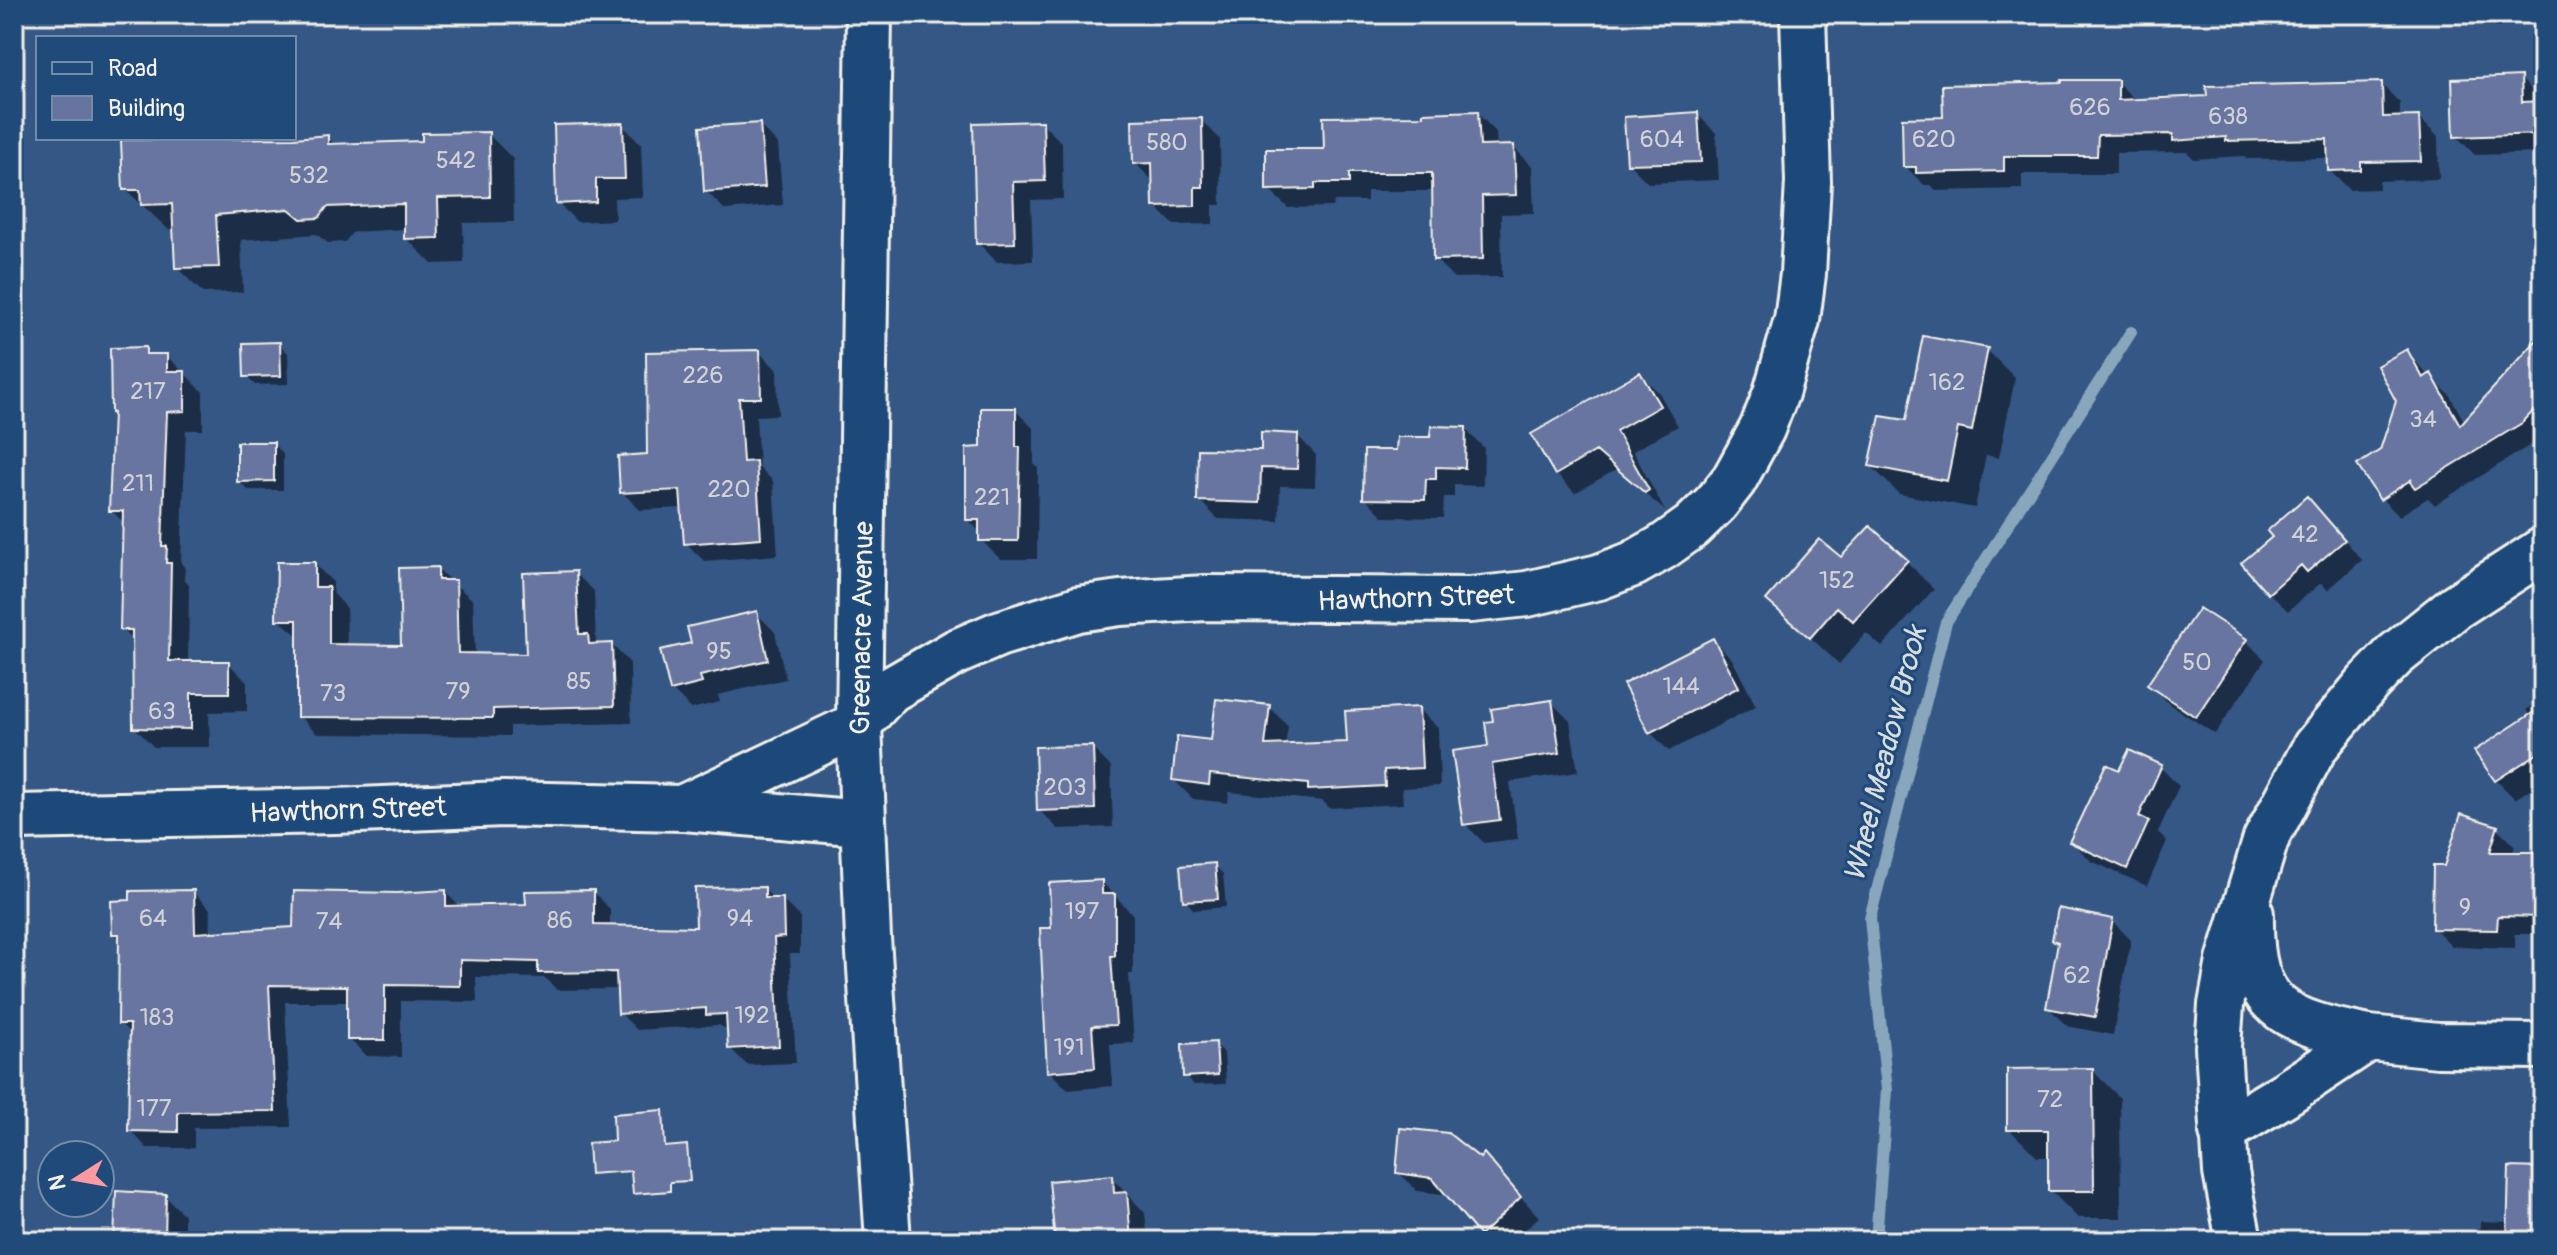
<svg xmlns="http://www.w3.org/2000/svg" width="2557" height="1255" font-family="Pangolin,sans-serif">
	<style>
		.shadow { fill: #0007 }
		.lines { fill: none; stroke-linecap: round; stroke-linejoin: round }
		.stream { stroke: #89a7bc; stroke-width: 12 }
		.building { fill: #6874a0; stroke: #f4f1e8; stroke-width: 2 }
		.street-casing { stroke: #f4f1e8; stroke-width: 50 }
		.street { stroke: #1f4a7a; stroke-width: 44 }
		.labels { text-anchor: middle; stroke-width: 6; stroke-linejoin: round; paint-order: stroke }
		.number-label { font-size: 24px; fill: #d1d2d6 }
		.street-label { font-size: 28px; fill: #f4f1e8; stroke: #1f4a7a }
		.water-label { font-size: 30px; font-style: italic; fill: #d9dedd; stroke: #1f4a7a }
	</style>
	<rect width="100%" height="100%" fill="#355785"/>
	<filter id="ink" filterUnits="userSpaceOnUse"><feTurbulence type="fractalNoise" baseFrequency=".0125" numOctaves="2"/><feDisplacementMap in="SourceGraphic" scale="16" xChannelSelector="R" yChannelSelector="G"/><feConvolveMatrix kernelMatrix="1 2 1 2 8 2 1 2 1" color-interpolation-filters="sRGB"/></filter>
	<g filter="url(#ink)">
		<path class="shadow" d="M2520 78 2539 97V103H2543V162L2538 158V153L2475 155 2456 136Z
			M2117 82 2136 101 2381 84 2400 103V119L2419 118 2438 137 2439 179 2379 181V189L2349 190 2330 171V158L2247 159 2244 156 2194 159 2187 152 2116 153V174H2022V189L1937 191 1931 185H1924L1905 166 1945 119Z
			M1477 113 1496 132 1497 147H1513L1532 166 1534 213 1501 214 1502 277 1454 278 1435 259 1434 191H1367V201H1334L1333 207 1288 208 1268 189 1326 151 1425 118Z
			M1697 114 1716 133 1719 180 1648 183 1629 164Z
			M1201 120 1220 139 1221 205H1213V224L1174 225 1155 206 1154 182 1135 163Z
			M1043 124 1062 143 1063 199 1031 200 1033 261 997 262 978 243Z
			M622 125 641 144 643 197 614 198 615 220 577 222 558 203Z
			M759 125 778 144 783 205 725 210 706 191Z
			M488 134 513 159 514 222 463 223 464 263 432 264 406 238V229L353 232 345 242 328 243 316 234 241 240 243 292 203 293 177 268 176 229 169 230 125 189 123 142 327 137 336 146 424 142Z
			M2543 334V437L2435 505 2428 498 2399 516 2381 498V452L2398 401 2407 351 2429 377 2449 394 2465 423Z
			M279 344 288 353 289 384 255 385 246 376Z
			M145 349 152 356H167L203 392V430H186L181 563 185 567 184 579 189 584 188 663H228L247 682V711L209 712 210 747H154L135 728 134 641 122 629 124 523 111 510Z
			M1987 350 2015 378 1999 458 1986 455 1975 508 1899 494 1871 466 1908 422Z
			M759 352 777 370 778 415 756 416 759 467 773 481 778 555 704 561 686 543 683 508 640 510 622 492 649 456Z
			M1640 374 1659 393 1678 426 1633 451 1665 511 1617 469 1575 493 1556 474Z
			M1015 410 1034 429V464L1038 468 1037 559H1000L981 540V533L968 520 983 449Z
			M1465 429 1484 448 1483 486 1454 485V497H1444L1443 518 1384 517 1365 498 1398 452Z
			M1297 435 1316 455 1315 487 1280 486 1279 521 1218 519 1199 500 1263 452Z
			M274 444 283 454V490H248L239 481Z
			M2325 517 2362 560 2328 590 2321 583 2288 611 2269 593Z
			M1841 560 1906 561 1934 589 1882 647 1866 633 1839 664 1769 599Z
			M314 564 333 582V593L346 607 347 647H404L437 569 473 600 475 655 528 656 575 573 594 591 596 644 612 645 630 663 631 723 510 726V736L317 734 299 716V637L278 619Z
			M2200 610 2246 641 2265 660 2215 734 2169 704 2150 685Z
			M756 613 775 632 786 679 718 695 720 702 691 709 672 690 694 644Z
			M1713 640 1732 659 1756 706 1669 751 1650 732Z
			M2543 698V781L2515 799 2496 780 2477 752 2530 716 2526 710Z
			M1551 702 1570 721 1578 772 1510 782 1518 839 1484 843 1465 824 1490 748Z
			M1269 707 1288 726 1285 746 1349 744 1418 709 1438 728 1440 786 1402 788 1403 804 1329 808 1323 801 1229 792 1228 803 1193 799 1174 780 1213 742Z
			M1092 748 1111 767 1113 827 1058 829 1039 810Z
			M2160 767 2179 786 2158 832 2167 841 2147 886 2091 861 2072 842 2120 772Z
			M2497 828 2515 846 2512 854H2543V934H2515V948L2452 946 2434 928Z
			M1214 865 1223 874 1226 907 1194 910 1185 900Z
			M1102 882 1133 915V974H1129L1134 1043 1110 1044 1113 1086 1068 1090 1049 1071 1053 929Z
			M764 889 775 900H782L800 917V954H790L796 1063 747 1065 730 1048 729 1031 719 1025 637 1030 620 1013 619 989 557 990 545 978 476 977 477 1002 401 1001V1057L367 1056 349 1039V1002H285L291 1127 194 1128V1148H147L130 1130 132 1035 120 1023 121 940 114 934 193 892 210 909 211 934 295 929 397 895 445 892 461 908 528 906 593 892 610 909V927L698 929Z
			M2112 921 2131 940 2113 1035 2067 1026 2048 1007 2059 945 2054 940Z
			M1215 1044 1224 1053 1226 1084 1194 1085 1185 1076Z
			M2092 1070 2120 1098 2121 1218H2078L2050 1190V1157H2037L2009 1129Z
			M1484 1156 1539 1217 1513 1241H1488L1449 1195 1417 1191 1398 1172 1480 1161Z
			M2543 1170V1241H2479L2480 1221 2510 1222Z
			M1112 1177 1145 1213 1148 1241H1057Z
			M165 1196 184 1215V1227L197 1241H116Z"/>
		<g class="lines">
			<path class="stream" d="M1876 1241 1887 1090 1870 918 1946 622 2131 332"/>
		</g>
		<path class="building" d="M2521 76 2522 102 2543 101V134L2454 137 2452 79Z
			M2062 80H2118V100L2207 96 2206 86 2382 82 2383 117 2419 116 2421 161 2361 162V170L2328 171 2327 139 2226 141V137L2173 141V134L2098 135 2097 156H2004V171L1916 173V167H1903L1902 118 1943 117 1942 85 2062 82Z
			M1478 111 1480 146 1514 145 1516 195 1482 196 1483 259 1433 260 1432 173H1349V183H1315V189L1266 190V149H1324L1323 117 1423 116V113Z
			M1698 112 1701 162 1627 164 1624 117Z
			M1202 118 1203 187H1195V206L1153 207 1152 163 1133 164 1132 120Z
			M1043 121 1045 181 1013 182 1015 243 976 244 973 123Z
			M623 123 625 179H596V202L556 204 554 125Z
			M760 123 765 187 704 192 700 127Z
			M489 132 490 197 438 198 439 238 404 239V204L327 207 319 218 301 219 289 209 216 215 219 267 175 268 172 204 141 205 140 190H123L121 140 294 138 328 135V144L422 141V133Z
			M2543 333V401L2522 423 2415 488 2410 482 2412 479 2380 500 2357 465 2380 450 2396 401 2377 366 2407 349 2423 378 2431 373 2460 425Z
			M1923 336 1988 348 1972 431 1958 428 1947 481 1869 466 1880 416 1906 420Z
			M280 342 281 376 244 377 243 343Z
			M146 347V354H167V371H185V411L167 412 162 546H167L166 563H171L169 661H229V693H191V729L133 728 132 630H120L123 511H109L113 413H111L110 348Z
			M760 350 761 398H739L743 462 756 461 761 538 684 544 680 490 620 493 618 456 647 454 646 352Z
			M1640 372 1660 406 1616 431 1649 490 1645 493 1596 451 1555 475 1531 434Z
			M981 408H1016V447H1020L1018 541H979V520H966V448L981 447Z
			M1431 426 1466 427 1465 468 1436 467V479H1426L1425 500 1363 499 1364 450H1396L1397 437H1430Z
			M1261 432 1298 434 1297 469 1261 468 1260 503 1197 501 1198 449 1261 450Z
			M237 442H274V481L237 482Z
			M2307 496 2345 540 2307 572 2301 565 2268 594 2241 563 2272 537 2267 531Z
			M1870 526 1908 560 1853 621 1837 607 1810 638 1766 600 1819 539 1841 557Z
			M277 562H315V587H329V644L401 645 399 568 438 567V580H456L458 653 526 654 523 573 576 571 579 634H588L589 644 612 643 614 706 493 709V718L297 717V620H276Z
			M2199 608 2247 639 2196 717 2147 685Z
			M757 611 768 660 700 676 702 683 670 691 660 650 691 643 687 627Z
			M1713 638 1739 687 1649 733 1623 684Z
			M1216 699 1270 705 1265 745 1347 742 1345 711 1419 707 1422 768 1384 770 1385 786 1308 790V784L1210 774 1209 785 1172 780 1177 736 1211 740Z
			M1552 700 1560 753 1492 764 1500 820 1463 825 1452 751 1488 746 1485 722 1493 721 1491 709Z
			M2543 706V750L2495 781 2474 751Z
			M1093 746 1095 809 1037 811 1035 747Z
			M2129 750 2162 765 2139 816 2149 821 2127 869 2069 842 2106 764 2119 770Z
			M2461 814 2498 826 2490 852H2543V917L2498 916 2497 930 2432 929 2433 866H2444Z
			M1215 863 1218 899 1183 901 1180 866Z
			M1102 880V894H1115V956H1111L1116 1025 1092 1026 1095 1068 1047 1072 1040 928H1051L1049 883Z
			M765 887V898H783L784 937 774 938 779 1046 728 1049 726 1014 706 1015V1008L618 1014 616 972 538 973V962L460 960V986L385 985V1040H347V986L269 985 275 1111 178 1112V1132L128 1131 130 1024H118L119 934H112L111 901 130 900V891L194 890 195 933 293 927 294 891 397 893 446 890V906L526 904 525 891 594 890V925L696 927 695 888Z
			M2058 908 2113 919 2095 1017 2046 1008 2058 942 2052 940Z
			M1216 1042 1218 1075 1183 1077 1182 1044Z
			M2093 1068 2094 1191H2048V1130H2007V1069Z
			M663 1110 665 1147 687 1145 690 1181 670 1182V1191L633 1194 631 1171 590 1174 588 1143 614 1141 613 1114Z
			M1400 1128 1448 1133 1480 1158 1484 1153 1521 1197 1480 1236 1432 1178 1396 1173Z
			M2509 1167 2543 1168V1241H2507Z
			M1113 1175 1114 1193 1127 1192 1131 1241H1055L1049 1181Z
			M116 1191 166 1194 165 1241H114Z"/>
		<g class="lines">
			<defs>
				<path id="street" d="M869 14 859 724 868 938 888 1241
					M684 808 863 823
					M14 817 335 811 503 804 682 808 859 724 890 690 956 652 998 634 1078 609 1120 603 1206 598 1470 600 1527 594 1599 577 1633 564 1663 547 1691 527 1716 503 1734 480 1762 429 1776 393 1797 320 1803 274 1808 182 1803 14
					M2251 914C2249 1010 2284 1021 2369 1038
					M2222 1132 2285 1094 2369 1038 2438 1045 2543 1046
					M2239 1241 2226 1172 2218 1047 2221 1005 2229 961 2266 839 2315 747 2368 683 2395 655 2455 607 2543 550"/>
			</defs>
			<use href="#street" class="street-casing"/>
			<use href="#street" class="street"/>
		</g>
	</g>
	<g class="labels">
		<g class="number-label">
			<text x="2090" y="115">626</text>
			<text x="2228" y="124">638</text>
			<text x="1662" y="147">604</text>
			<text x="1934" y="147">620</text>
			<text x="1167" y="150">580</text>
			<text x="456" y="168">542</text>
			<text x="309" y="183">532</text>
			<text x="703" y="383">226</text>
			<text x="1947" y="390">162</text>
			<text x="148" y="399">217</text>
			<text x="2423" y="427">34</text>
			<text x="138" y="491">211</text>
			<text x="729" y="497">220</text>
			<text x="992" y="505">221</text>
			<text x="2305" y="542">42</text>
			<text x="1837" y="588">152</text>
			<text x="719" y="659">95</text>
			<text x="2197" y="670">50</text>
			<text x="579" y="689">85</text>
			<text x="1681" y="694">144</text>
			<text x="458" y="699">79</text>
			<text x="333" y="701">73</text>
			<text x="162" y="719">63</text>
			<text x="1065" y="795">203</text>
			<text x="2465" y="915">9</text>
			<text x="1082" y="919">197</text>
			<text x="153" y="926">64</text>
			<text x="740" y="926">94</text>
			<text x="560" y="928">86</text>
			<text x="329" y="929">74</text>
			<text x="2077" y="983">62</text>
			<text x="752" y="1023">192</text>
			<text x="157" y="1025">183</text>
			<text x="1069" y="1055">191</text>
			<text x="2050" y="1107">72</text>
			<text x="154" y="1116">177</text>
		</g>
		<g class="street-label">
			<text transform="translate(1416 597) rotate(-2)" y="10">Hawthorn Street</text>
			<text transform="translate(861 628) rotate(-89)" y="10">Greenacre Avenue</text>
			<text transform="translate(348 809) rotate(-2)" y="10">Hawthorn Street</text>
		</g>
		<g class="water-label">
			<text transform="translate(1885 754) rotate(-76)" y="10">Wheel Meadow Brook</text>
		</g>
	</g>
	<rect width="2557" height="1255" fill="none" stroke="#1f4a7a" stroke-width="48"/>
	<rect x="24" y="24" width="2509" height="1207" fill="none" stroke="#f4f1e8" stroke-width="3" filter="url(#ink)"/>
	<rect x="36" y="36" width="260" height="104" fill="#1f4a7a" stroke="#748da6" stroke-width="2"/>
	<rect x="52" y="62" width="40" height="12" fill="#1f4a7a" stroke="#748da6" stroke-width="2"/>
	<text x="108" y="76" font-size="24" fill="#f4f1e8">Road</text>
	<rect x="52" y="96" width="40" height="24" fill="#6874a0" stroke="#748da6" stroke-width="2"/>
	<text x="108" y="116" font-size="24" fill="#f4f1e8">Building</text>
	<g transform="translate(76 1179) rotate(259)"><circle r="38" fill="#1f4a7a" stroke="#748da6" stroke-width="2"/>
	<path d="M0-6L14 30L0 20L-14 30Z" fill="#ff9aa2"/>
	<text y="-12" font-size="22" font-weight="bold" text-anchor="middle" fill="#f4f1e8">N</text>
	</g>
</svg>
